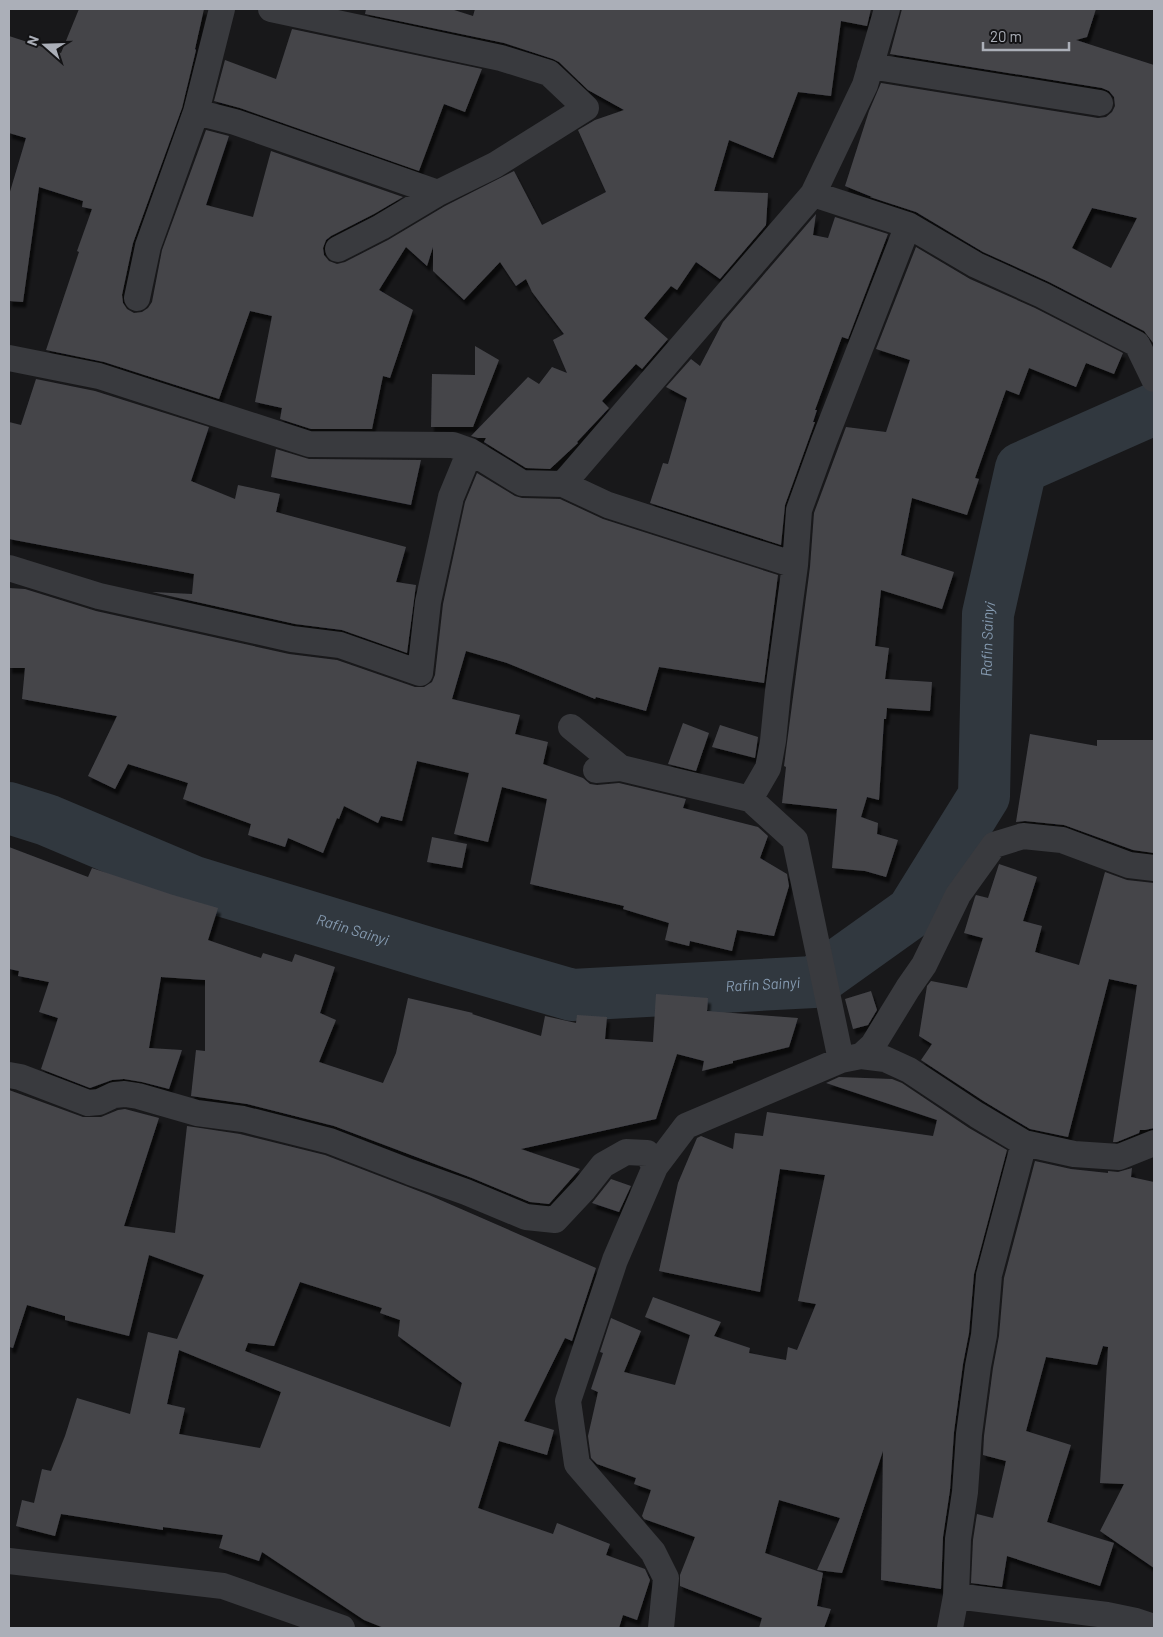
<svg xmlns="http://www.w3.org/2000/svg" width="1163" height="1637" font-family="Barlow,sans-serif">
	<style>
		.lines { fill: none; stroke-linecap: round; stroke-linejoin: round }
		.river { stroke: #31383f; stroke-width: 52 }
		.building { fill: #45454a; fill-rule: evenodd; filter: url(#shadow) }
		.street { stroke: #393a3e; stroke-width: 26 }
		.labels { text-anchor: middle; stroke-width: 4; stroke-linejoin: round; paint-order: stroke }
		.water-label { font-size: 15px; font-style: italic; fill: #859ab0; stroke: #131315 }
	</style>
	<defs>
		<filter id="shadow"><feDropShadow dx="3" dy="5.5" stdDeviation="1" flood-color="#0009"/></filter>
	</defs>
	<rect width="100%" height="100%" fill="#18181a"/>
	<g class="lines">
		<path class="river" id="s1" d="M9 808 47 820 194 882 428 953 572 995 814 982 912 912 984 796 988 614 1021 468 1154 409"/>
	</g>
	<path class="building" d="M79 9H204L195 49 196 50 182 108 133 243 122 295 123 303 127 309 134 313 142 312 148 308 152 302 162 250 206 130 229 136 206 205 253 217 271 151 403 197 374 214 331 236 326 240 323 248 324 255 329 261 337 264 345 262 388 240 445 206 514 171 542 225 606 192 578 130 595 120 624 110 588 90 559 62 553 59 504 43 365 14 366 9H451L473 16 475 9H871L867 26 841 21 831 96 798 92 773 158 729 140 714 191 768 193 766 225 720 279 696 262 677 290 671 286 644 318 668 339 642 369 636 364 602 401 609 408 577 442 578 443 550 469 526 468 484 442 486 438H478L471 436 528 377 539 384 552 367 567 373 553 340 564 334 532 292 526 279 516 286 500 262 464 300 433 271V247L427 266 406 247 379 290 413 310 390 378 383 376 372 429H311L280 419 282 408 255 402 272 316 250 311 219 399 104 362 46 350 79 252 77 251 92 209 82 207 83 201 39 187 23 302 9 301V195L26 138 9 133V36L61 53Z
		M902 9H1096L1087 37 1076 40 1154 65V344L1144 331 1049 282 983 252 916 212 870 197H872L845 186 869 111 881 83 1098 118 1106 117 1112 112 1115 106 1114 97 1109 91 1102 88 890 54ZM1092 208 1137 218 1111 268 1072 248Z
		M292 29 482 69 465 112 444 104 419 171 240 108 214 101 225 60 276 79Z
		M816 214 813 235 828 238 835 217 888 234 848 339 842 337 815 410H817L813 422H815L785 505 781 545 650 503 663 463 668 464 687 398 666 387 691 359 700 366 723 322Z
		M916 247 970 279 1035 308 1123 353 1114 374 1086 363 1076 387 1029 368 1019 395 1006 390 975 478 979 479 967 515 912 498 901 555 954 572 942 609 881 590 875 646 889 648 885 679 932 682 930 711 887 708 886 719H884L879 800 867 797 861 817 878 823 877 834 898 840 886 877 865 871 832 868 837 809 782 803 786 767 784 766 810 567 814 513 846 427 886 432 910 360 876 349Z
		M475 346 499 360 473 427H431L432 374 475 375Z
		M36 379 95 391 209 427 191 481 235 499 238 485 280 494 276 512 406 547 396 582 416 585 407 653 342 630 295 624 152 592 192 594 194 574 9 539V422L21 425Z
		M276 449 309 459 421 460 411 505 271 477Z
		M477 473 515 496 522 498 560 499 603 519 778 575 764 683 659 667 646 711 596 697 595 699 507 663 466 651 452 699 520 715 515 734 548 742 543 764 583 778 590 784 597 785 619 783 686 799 683 808 758 827 768 836 760 858 787 874 789 886 774 936 737 930 732 951 690 941 689 946 665 940 669 923 623 909 624 906 530 884 547 799 502 787 488 842 454 834 469 773 417 761 402 821 381 816 378 823 344 806 339 819 337 818 323 853 288 838 285 847 248 835 251 824 183 799 188 783 128 764 115 789 88 776 117 716 22 699 25 668H9V588L25 589 96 611 289 654 337 660 415 687H424L432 682 435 675 443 604 465 502Z
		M683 723 709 733 696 771 668 764Z
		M720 725 758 737 755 758 712 747Z
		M1030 734 1097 746V740H1154V853L1133 850 1064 825 1025 821 1016 822Z
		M432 837 467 844 462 868 427 862Z
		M9 847 88 877 92 868 173 895 218 908 208 940 261 958 263 953 292 962 295 954 335 967 320 1013 336 1020 319 1062 383 1083 396 1053 408 998 473 1013 472 1014 541 1036 545 1016 576 1023 577 1015 607 1017 605 1039 653 1042 656 994 708 998 707 1011 798 1018 789 1047 733 1061V1063L702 1071 704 1061 677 1054 656 1119 521 1149 580 1169 549 1204 530 1202 472 1178 334 1126 247 1104 191 1096 196 1050 205 1051V980L161 977 149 1048 182 1050 169 1089 142 1082 124 1079 112 1080 90 1088 41 1069 58 1018 39 1012 49 982 18 976 19 971 9 969Z
		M999 864 1037 877 1023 921 1042 926 1035 952 1079 965 1105 872 1127 880 1154 883V1128L1145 1130H1140L1139 1133 1117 1142H1113L1137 985 1109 979 1068 1137 1030 1129 985 1102 921 1060 932 1044 919 1036 927 986 931 981 967 988 983 938 964 933 975 897 976 895 988 898Z
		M871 991 877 1010 868 1025 853 1029 845 999Z
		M839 1077 892 1079 902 1083 969 1128 1007 1150 974 1274 969 1333 963 1364 954 1432 950 1490 943 1537 941 1589 881 1580 883 1451 842 1573 817 1570 840 1518 779 1500 765 1553 823 1573 817 1606 831 1609 824 1628H759L762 1618 680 1586V1575L695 1537 644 1519 642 1516 651 1490 634 1484 636 1478 597 1464 591 1458 588 1436 598 1392 591 1389 603 1353 600 1352 611 1318 641 1331 624 1372 675 1385 690 1335 645 1317 653 1297 721 1322 714 1336 750 1348 749 1353 786 1360 788 1347 797 1350 816 1304 798 1301 825 1175 780 1169 760 1292 659 1271 678 1183 697 1138 701 1136 733 1149 735 1133 763 1136 767 1112 933 1136 937 1120 826 1083Z
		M9 1090 83 1117H101L118 1110 125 1109 159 1118 124 1226 175 1233 187 1126 240 1134 325 1155 429 1195 596 1268 572 1341 565 1338 524 1421 554 1430 547 1455 499 1441 478 1508 553 1534 557 1523 610 1544 606 1555 645 1569 650 1580 637 1620 623 1615 619 1628H384L364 1620 262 1552 259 1561 219 1548 223 1535 163 1527V1530L61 1514 55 1536 16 1526 22 1500 34 1503 42 1469 51 1471 65 1436 77 1398 130 1414 148 1332 177 1339 204 1275 149 1255 129 1336 65 1320V1316L27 1305 13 1348 9 1347ZM300 1282 382 1308 380 1313 400 1320 398 1336 462 1383 450 1427 245 1351 248 1343 274 1346ZM179 1350 281 1392 260 1448 179 1434 185 1408 167 1404Z
		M1035 1161 1071 1169 1108 1173V1171L1118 1172 1132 1168 1131 1177 1154 1182V1568L1100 1531 1124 1484 1100 1483 1108 1347 1103 1346 1097 1365 1046 1357 1026 1431 1071 1445 1047 1522 1114 1543 1100 1586 1007 1556 1002 1587 971 1583 973 1540 977 1514 993 1518 1006 1461 983 1455 984 1436 993 1368 999 1336 1004 1278Z
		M611 1179 631 1186 619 1212 592 1203Z"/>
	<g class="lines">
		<path class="street" d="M271 9 501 58 549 73 586 108 495 165 438 193 381 227 338 249
			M870 66 1100 103
			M196 112 235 122 438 193
			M813 194 908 225 824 441 799 510 795 565 778 691 773 741 768 768 750 799 795 840 841 1060
			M908 225 976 265 1042 295 1137 344 1154 379
			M137 298 148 246 196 112 222 9
			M9 358 99 376 309 444 453 445 470 451 522 483 563 484 608 505 795 565
			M563 484 813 194 865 85 887 9
			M9 568 99 596 292 639 340 645 420 673 428 602 451 497 470 451
			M571 727 621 768
			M596 770 621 768 750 799
			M861 1056 873 1045 908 988 924 965 958 895 994 845 1023 836 1062 840 1129 865 1154 868
			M9 1075 20 1077 88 1103 99 1102 114 1095 125 1094 138 1096 197 1113 243 1119 330 1141 410 1172 466 1192 526 1217 555 1220 584 1189 603 1165 626 1152 647 1153 655 1167 615 1260 568 1401 577 1464 653 1552 666 1578 661 1628
			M655 1167 686 1126 841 1060 861 1056 885 1059 909 1070 977 1115 1024 1143 1074 1154 1119 1157 1154 1143
			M9 1561 223 1586 342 1628
			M956 1596 1107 1615 1136 1621 1154 1627
			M950 1628 956 1596 958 1539 965 1492 969 1434 978 1366 984 1335 989 1275 1024 1143"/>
	</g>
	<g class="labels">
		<g class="water-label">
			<text dy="5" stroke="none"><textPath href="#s1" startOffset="1250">Rafin Sainyi</textPath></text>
			<text dy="5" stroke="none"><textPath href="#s1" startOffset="365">Rafin Sainyi</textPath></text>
			<text dy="5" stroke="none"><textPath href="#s1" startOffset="785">Rafin Sainyi</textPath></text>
		</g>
	</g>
	<rect width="1163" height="1637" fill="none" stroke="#abafb8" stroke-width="20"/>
	<g transform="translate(45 45) rotate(290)" stroke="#131315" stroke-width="4" paint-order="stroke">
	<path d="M0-4L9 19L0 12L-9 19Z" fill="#abafb8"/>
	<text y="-8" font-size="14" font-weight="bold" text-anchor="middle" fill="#abafb8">N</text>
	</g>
	<path d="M983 42v8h86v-8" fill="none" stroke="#abafb8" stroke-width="2.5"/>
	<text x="990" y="42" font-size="15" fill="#abafb8" stroke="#131315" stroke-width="4" paint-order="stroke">20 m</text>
</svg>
